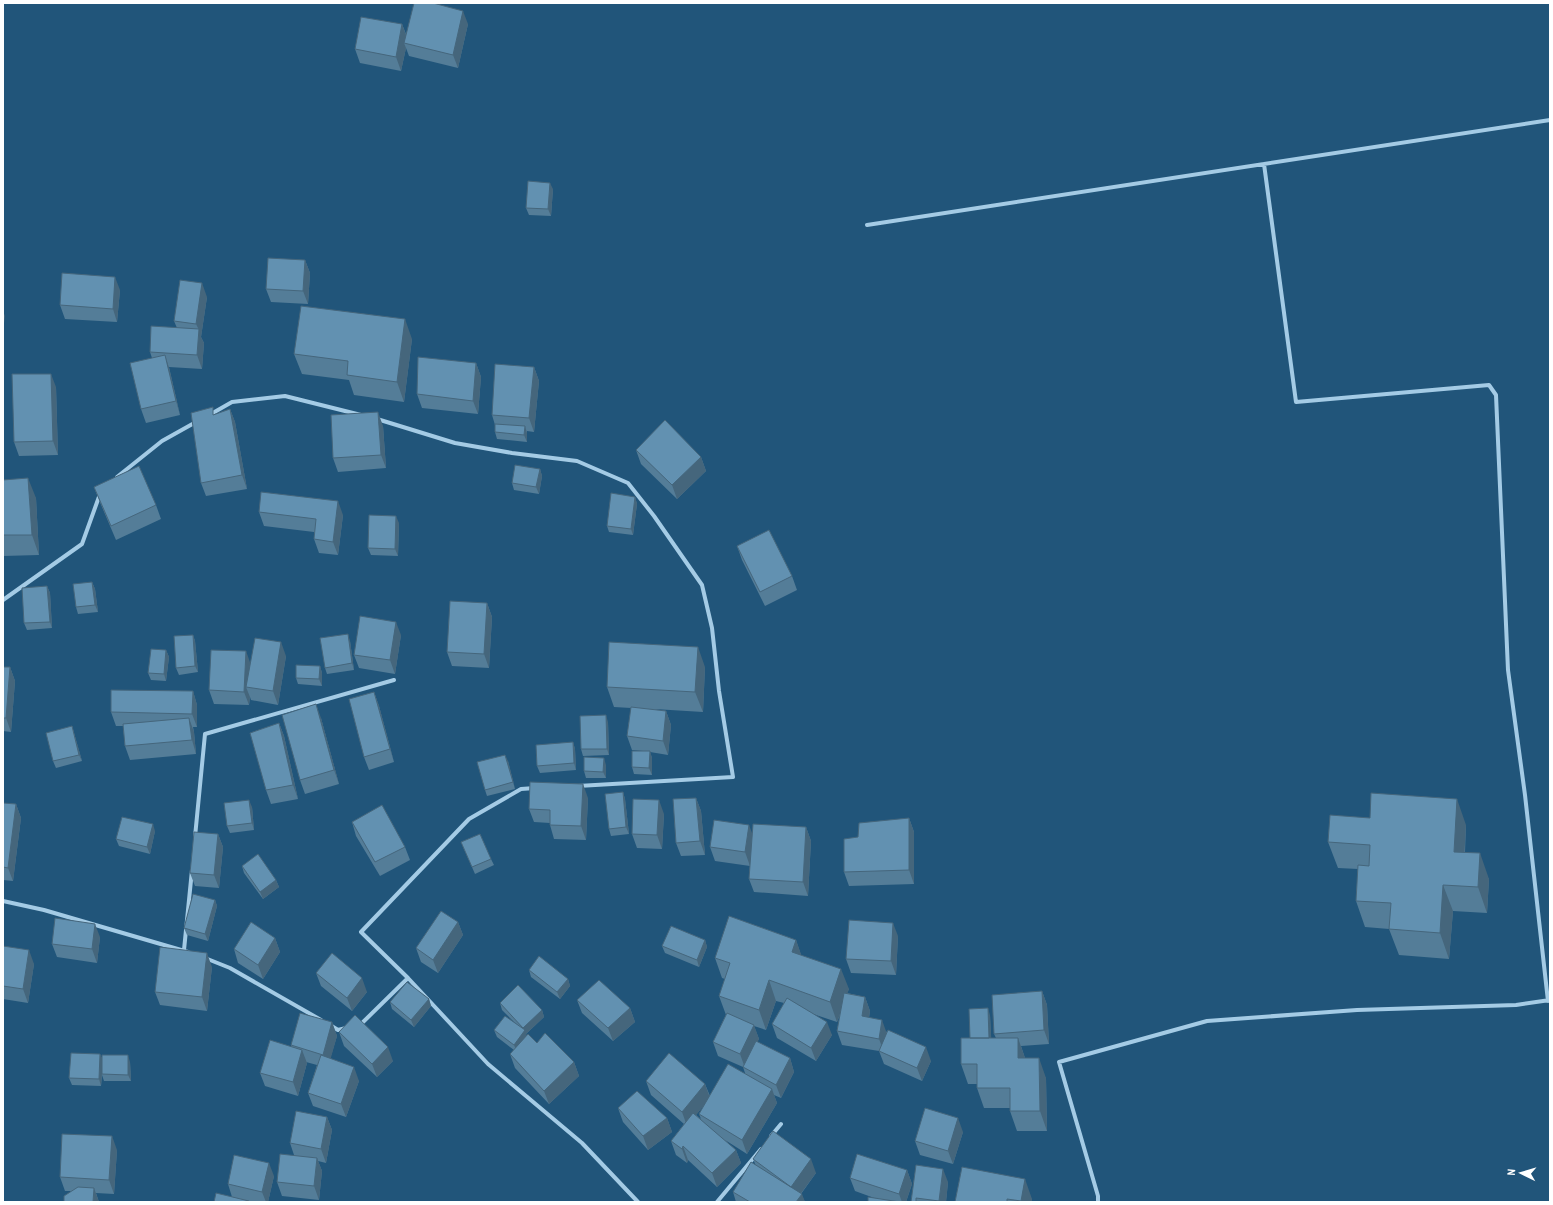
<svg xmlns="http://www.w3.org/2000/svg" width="1553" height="1205" font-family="'Archivo Narrow',sans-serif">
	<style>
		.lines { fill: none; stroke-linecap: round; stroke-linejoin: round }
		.minor { stroke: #a4cbe5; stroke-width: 4 }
		.wall { fill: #547d98; fill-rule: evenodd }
		.shaded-wall { fill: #45667c }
		.building { fill: #6291b1; stroke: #45667c }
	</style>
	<rect width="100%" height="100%" fill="#21557a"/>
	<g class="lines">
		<path class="minor" d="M1264 164 1296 402 1489 385 1496 395 1508 670 1525 795 1548 1001
			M867 225 1550 120
			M211 414 232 402 285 396 361 415
			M377 419 455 443 512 453 577 461 628 483 654 516 702 585 712 628 719 691 733 777 578 786
			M117 477 162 441 196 422
			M3 600 82 544 100 494
			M195 837 205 734 394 680
			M3 901 44 910 188 952
			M184 950 192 870
			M205 958 230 968 321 1020
			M408 978 361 932 469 819 521 789 535 788
			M330 1025 338 1030 346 1028
			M359 1026 408 978 488 1064 582 1143 638 1202
			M771 1136 781 1124
			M717 1202 761 1149
			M1098 1202V1196L1059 1062 1207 1021 1357 1010 1516 1005 1550 1000"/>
	</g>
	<path class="wall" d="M402 24 406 34 468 24 458 68 409 56 406 48 401 71 360 63 355 49Z
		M553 189 551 216 529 215 526 208Z
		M305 260 310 273 308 304 271 302 266 289Z
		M120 290 117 322 65 319 60 305Z
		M207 297 201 337 204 343 202 369 169 367 180 415 146 423 141 409 152 358 150 352 177 328 174 321Z
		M412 339 404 402 354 395 349 380 302 374 294 354Z
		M476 363 481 377 478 414 422 408 417 394Z
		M534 367 539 381 534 432 527 431V442L497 439 495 432V425L492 415Z
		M56 387 58 455 19 456 14 442Z
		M230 409 235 422 247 489 206 496 201 483 215 414Z
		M383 426 386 468 338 472 333 458Z
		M636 450 701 457 706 471 677 499 641 464Z
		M540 469 542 476 539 494 514 490 512 483Z
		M3 480 36 498 39 555 3 556Z
		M94 487 156 505 161 519 116 540 99 500Z
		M635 497 637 504 633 535 609 532 607 526Z
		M259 512 343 515 338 555 319 553 314 539V532L264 526Z
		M399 523 398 556 371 555 368 548Z
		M737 546 792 576 797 590 765 606 742 560Z
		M92 582 95 589 98 612 78 614 76 607Z
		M47 586 50 593 52 628 27 630 24 623Z
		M487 603 492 617 489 668 452 666 447 652Z
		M193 635 195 641 198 672 179 675 176 668Z
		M401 635 395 674 359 668 354 655Z
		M350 641 354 670 327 674 325 668Z
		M166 650 169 657 166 681 151 680 148 673Z
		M286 656 278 705 251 700 250 697 249 705 214 704 209 690 250 662Z
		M320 666 322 673V686L298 684 296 678Z
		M3 667H10L15 681 11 732 3 731Z
		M705 667 703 712 654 709 666 711 671 725 668 755 650 752 652 758V775L634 774 632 767 643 751 632 750 627 736 631 708 614 707 607 687Z
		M193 691 197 705V727H193L194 732 196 754 130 760 125 746 123 726H116L111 712Z
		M374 692 379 706 394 762 369 770 364 757Z
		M321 718 339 784 305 794 300 780Z
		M608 722 609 755 583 756 581 749Z
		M279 723 284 736 298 799 271 804 266 790Z
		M72 726 82 761 56 768 53 761Z
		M573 742 575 749 576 770 540 773 537 766Z
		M508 761 515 789 487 796 485 790Z
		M606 765V778H586L584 771Z
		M623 792 625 799 629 834 611 836 609 829Z
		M588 798 586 840 554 839 550 825V823L534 822 529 809Z
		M696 798 701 811 705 855 681 856 676 843Z
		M3 803 16 804 21 818 13 881 3 880Z
		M252 807 254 830 230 833 227 826Z
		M664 814 662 849 637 848 632 834Z
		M909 818 914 832V884L849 886 844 872 858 837Z
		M352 822 405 847 410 860 380 876 356 836Z
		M1466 825 1465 852 1489 879 1487 913 1453 911 1449 959 1399 955 1389 929 1365 927 1356 901 1358 869 1338 868 1328 842Z
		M806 827 811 841 808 896 754 892 749 879 750 866 715 861 710 847 752 833Z
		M155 831 150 854 119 846 116 839Z
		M218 834 223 847 219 888 195 886 190 873Z
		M461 842 491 859 494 865 475 874Z
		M242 866 276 880 279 887 263 899 244 873Z
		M215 900 217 906 208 941 187 935 184 928Z
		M458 922 463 935 438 973 421 962 416 948Z
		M898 936 896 975 851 973 846 959Z
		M100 937 97 963 57 957 52 944Z
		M275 938 280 952 263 979 238 963 234 949Z
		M705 940 707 947 699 967 665 953 662 946Z
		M796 940 801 955 849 989 847 993 865 997 870 1011 869 1018 887 1032 931 1061 922 1081 884 1064 879 1051 842 1045 837 1031 840 1015 837 1022 813 1014 832 1035 816 1061 777 1038 772 1024 784 1003 776 1001 766 1030 754 1026 759 1039 757 1042 790 1058 794 1072 781 1098 774 1095 777 1103 747 1154 725 1140 736 1150 741 1163 717 1187 688 1160 687 1163 676 1155 671 1141 684 1124 651 1095 646 1081 705 1084 710 1096 745 1073 743 1067 718 1056 713 1042 726 1015 719 996 725 979 722 978 715 958ZM704 1105 699 1114 701 1119 696 1115Z
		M3 946 34 964 28 1003 3 999Z
		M212 967 207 1011 160 1005 155 992Z
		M529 970 568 979 570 986 560 999 531 977Z
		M316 973 367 992 352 1011 321 986Z
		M1042 991 1047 1005 1049 1044 1021 1046 1025 1058 1046 1078 1047 1131H1017L1010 1111V1108H984L977 1088V1084H968L961 1064 970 1038 990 1015 991 1038H996L994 1034Z
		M429 999 431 1006 414 1027 392 1009 390 1002Z
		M577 1000 630 1008 635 1022 613 1041 582 1013Z
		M500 1003 542 1010 544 1017 526 1034 527 1036 537 1043 574 1062 579 1076 549 1104 515 1068 510 1054 514 1050 497 1037 494 1030 515 1023 502 1010Z
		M332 1022 337 1036 330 1059 359 1081 346 1117 313 1106 308 1093 317 1065 306 1062 307 1063 298 1096 265 1086 260 1073 291 1047V1045Z
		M339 1032 393 1061 377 1077 344 1046Z
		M100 1054 102 1059 130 1062 131 1081H104L102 1075 101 1086 72 1085 69 1078Z
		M618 1108 667 1118 672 1132 648 1150 623 1122Z
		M327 1117 332 1130 326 1163 318 1161 322 1171 319 1200 282 1196 277 1182 294 1155 290 1143Z
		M963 1132 953 1164 920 1155 915 1141Z
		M117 1150 114 1194 96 1193 99 1202H64L71 1191H65L60 1177Z
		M753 1159 816 1173 801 1194 805 1202H736L733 1192 756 1166Z
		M916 1165 948 1182 946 1202H911Z
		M962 1167 1032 1199V1202H955Z
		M907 1170 912 1184 906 1202H868L877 1199 855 1191 850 1178Z
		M274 1176 268 1202H251L232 1197 228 1184Z"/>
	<path class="shaded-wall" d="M463 11 468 24 458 68 453 55Z
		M402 24 407 38 404 43 406 48 401 71 396 57Z
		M550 183 553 189 551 216 548 209Z
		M305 260 310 273 308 304 303 291Z
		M115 277 120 290 117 322 113 309Z
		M202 283 207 297 201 337 204 343 202 369 197 355 199 330 196 324Z
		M3 311 5 316 3 331Z
		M405 319 412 339 404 402 397 382Z
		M165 355 169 368 180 415 176 401Z
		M476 363 481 377 478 414 473 401Z
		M534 367 539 381 534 432 529 418Z
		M51 374 56 387 58 455 53 441Z
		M230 409 235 422 247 489 242 475Z
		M378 412 383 426 386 468 381 455Z
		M525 426 527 433V442L524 435Z
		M701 457 706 471 677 499 672 485Z
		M540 469 542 476 539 494 536 487Z
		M28 478 36 498 39 555 32 535Z
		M635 497 637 504 633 535 631 529Z
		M338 501 343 515 338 555 333 542Z
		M396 516 399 523 398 556 395 549Z
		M92 582 95 589 98 612 95 605Z
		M47 586 50 593 52 628 50 622Z
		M487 603 492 617 489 668 484 654Z
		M396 622 401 635 395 674 390 660Z
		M348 634 350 641 354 670 352 663Z
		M193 635 195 641 198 672 195 666Z
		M281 642 286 656 278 705 273 691Z
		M698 647 705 667 703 712 695 692Z
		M166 650 169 657 166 681 164 674Z
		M246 651 251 665 246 687 250 697 249 705 244 692Z
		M320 666 322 673V686L319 679Z
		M10 667 15 681 11 732 6 718Z
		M193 691 197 705V727L192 714Z
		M374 692 379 706 394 762 390 749Z
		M316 704 321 718 339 784 334 770Z
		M666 711 671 725 668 755 663 741Z
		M606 715 608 722 609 755 607 749Z
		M189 718 194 732 196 754 192 740Z
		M279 723 284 736 298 799 293 785Z
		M72 726 82 761 79 755Z
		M573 742 575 749 576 770 574 763Z
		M650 751 652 758V775L649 768Z
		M505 755 508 761 515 789 513 782Z
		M604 758 606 765V778L603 772Z
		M583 784 588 798 586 840 581 826Z
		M623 792 625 799 629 834 626 827Z
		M696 798 701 811 705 855 700 841Z
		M1457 799 1466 825 1463 878 1454 852Z
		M249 800 252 807 254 830 252 823Z
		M659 800 664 814 662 849 657 835Z
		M16 804 21 818 13 881 8 868Z
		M909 818 914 832V884L909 870Z
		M153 824 155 831 150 854 147 847Z
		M749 825 754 838 750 866 745 852Z
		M806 827 811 841 808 896 803 882Z
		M218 834 223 847 219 888 214 875Z
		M1480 853 1489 879 1487 913 1478 887Z
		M276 880 279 887 263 899 260 892Z
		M1443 885 1453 911 1449 959 1440 933Z
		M215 900 217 906 208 941 205 934Z
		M458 922 463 935 438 973 433 960Z
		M893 923 898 936 896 975 891 961Z
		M95 924 100 937 97 963 92 949Z
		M275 938 280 952 263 979 258 965Z
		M705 940 707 947 699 967 697 960Z
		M796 940 803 960 792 952Z
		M29 950 34 964 28 1003 23 989Z
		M207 953 212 967 207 1011 202 997Z
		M841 969 849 989 837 1022 830 1002Z
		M362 978 367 992 352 1011 347 998Z
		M568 979 570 986 560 999 557 992Z
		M769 980 776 1001 766 1030 759 1010Z
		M1042 991 1047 1005 1049 1044 1044 1030Z
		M865 997 870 1011 867 1030 862 1016Z
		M429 999 431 1006 414 1027 411 1020Z
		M630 1008 635 1022 613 1041 608 1028Z
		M988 1008 990 1015 992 1052 989 1045Z
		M542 1010 544 1017 526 1034 527 1037 517 1052 514 1045 524 1031 523 1028Z
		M882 1020 887 1034 884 1052 879 1039Z
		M332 1022 337 1036 328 1068 323 1055Z
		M827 1022 832 1035 816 1061 811 1048Z
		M754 1025 759 1039 745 1068 740 1054Z
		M1018 1038 1025 1058H1018Z
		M388 1047 393 1061 377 1077 372 1064Z
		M926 1047 931 1061 922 1081 917 1068Z
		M302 1050 307 1063 298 1096 293 1082Z
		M100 1054 103 1061 101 1086 99 1079Z
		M128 1055 130 1062 131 1081 128 1075Z
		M790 1058 794 1072 781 1098 776 1085Z
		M1039 1058 1046 1078 1047 1131 1040 1111Z
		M574 1062 579 1076 549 1104 544 1091Z
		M354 1067 359 1081 346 1117 341 1104Z
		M705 1084 710 1098 687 1126 682 1112Z
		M772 1089 777 1103 747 1154 742 1140Z
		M327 1117 332 1130 326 1163 321 1149Z
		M667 1118 672 1132 648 1150 643 1136Z
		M958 1118 963 1132 953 1164 948 1151Z
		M112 1136 117 1150 114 1194 109 1180Z
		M683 1146 688 1160 687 1163 682 1149Z
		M736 1150 741 1163 717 1187 712 1173Z
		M317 1158 322 1171 319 1200 314 1186Z
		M811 1159 816 1173 796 1200 791 1187Z
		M269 1163 274 1176 268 1202H266L262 1192Z
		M943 1169 948 1182 946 1202H939Z
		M907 1170 912 1184 906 1202H902L899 1194Z
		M1025 1179 1032 1199V1202H1021V1201Z
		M94 1188 99 1202H93Z
		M802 1194 805 1202H796Z"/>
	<path class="building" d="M414 3H433L463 11 453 55 404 43Z
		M361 17 402 24 396 57 355 49Z
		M528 181 550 183 548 209 526 208Z
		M268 258 305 260 303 291 266 289Z
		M62 273 115 277 113 309 60 305Z
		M180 280 202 283 196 324 174 321Z
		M301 306 405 319 397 382 347 375 348 361 294 354Z
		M151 326 199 329 197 355 150 352Z
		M165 355 176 401 141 409 130 363Z
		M418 357 476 363 473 401 417 394Z
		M495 364 534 367 529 418 492 415Z
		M12 374H51L53 441 14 442Z
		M213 407V415L230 409 242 475 201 483 191 413Z
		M378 412 381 455 333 458 331 415Z
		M665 420 701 457 672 485 636 450Z
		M495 424 525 426 524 435 495 432Z
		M515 465 540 469 536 487 512 483Z
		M139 466 156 505 111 526 94 487Z
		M28 478 32 535H3V480Z
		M261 492 338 501 333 542 314 539 316 519 259 512Z
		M611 493 635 497 631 529 607 526Z
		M369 515 396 516 395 549 368 548Z
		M769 530 792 576 760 592 737 546Z
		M92 582 95 605 76 607 73 584Z
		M47 586 50 622 24 623 22 588Z
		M450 601 487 603 484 654 447 652Z
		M360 616 396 622 390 660 354 655Z
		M348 634 352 663 325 668 320 638Z
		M193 635 195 666 176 668 174 636Z
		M255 638 281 642 273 691 246 687Z
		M609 642 698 647 695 692 607 687Z
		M151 649 166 650 164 674 148 673Z
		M211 650 246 651 244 692 209 690Z
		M296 665 320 666 319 679 296 678Z
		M3 667H10L6 718H3Z
		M111 690 193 691 192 714 111 712Z
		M374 692 390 749 364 757 349 699Z
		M316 704 334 770 300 780 282 715Z
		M631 707 666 711 663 741 627 736Z
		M606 715 607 749H581L580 716Z
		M189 718 192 740 125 746 123 724Z
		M279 723 293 785 266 790 250 733Z
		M72 726 79 755 53 761 46 733Z
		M573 742 574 763 537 766 536 745Z
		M632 751H650L649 768 632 767Z
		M505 755 513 782 485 790 477 762Z
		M584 757 604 758 603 772 584 771Z
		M530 782 583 784 581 826 550 825V810L529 809Z
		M623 792 626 827 609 829 605 794Z
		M1371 793 1457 799 1454 852 1480 853 1478 887 1443 885 1440 933 1389 929 1391 903 1356 901 1358 865 1369 866 1370 845 1328 842 1330 815 1370 818Z
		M696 798 700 841 676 843 673 799Z
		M633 799 659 800 657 835 632 834Z
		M249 800 252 823 227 826 224 803Z
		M3 803 16 804 8 868 3 867Z
		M382 805 405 847 375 862 352 822Z
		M122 817 153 824 147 847 116 839Z
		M909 818V870L844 872V839L858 837 859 823Z
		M714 820 749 825 745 852 710 847Z
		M753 824 806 827 803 882 749 879Z
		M194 832 218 834 214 875 190 873Z
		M480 834 491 859 472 867 461 842Z
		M258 854 276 880 260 892 242 866Z
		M193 894 215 900 205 934 184 928Z
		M441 911 458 922 433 960 416 948Z
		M729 916 796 940 792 952 841 969 830 1002 769 980 759 1010 719 996 730 963 715 958Z
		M55 918 95 924 92 949 52 944Z
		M849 920 893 923 891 961 846 959Z
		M251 922 275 938 258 965 234 949Z
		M671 926 705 940 697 960 662 946Z
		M3 946 29 950 23 989 3 986Z
		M160 947 207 953 202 997 155 992Z
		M332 953 362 978 347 998 316 973Z
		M539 956 568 979 557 992 529 970Z
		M599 980 630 1008 608 1028 577 1000Z
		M407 982 429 999 411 1020 390 1002Z
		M518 985 542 1010 523 1028 500 1003Z
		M1042 991 1044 1030 994 1034 992 995Z
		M844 993 865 997 862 1016 882 1020 879 1039 837 1031Z
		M787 998 827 1022 811 1048 772 1024Z
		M988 1008 989 1038H970L969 1009Z
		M300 1013 332 1022 323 1055 291 1045Z
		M727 1013 754 1025 740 1054 713 1042Z
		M355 1015 388 1047 372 1064 339 1032Z
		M505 1016 525 1030 514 1045 494 1030Z
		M888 1030 926 1047 917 1068 879 1051Z
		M545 1033 574 1062 544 1091 510 1054 528 1034 537 1043Z
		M961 1038H1018V1058H1039L1040 1111H1010V1088H977V1064H961Z
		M270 1040 302 1050 293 1082 260 1073Z
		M756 1041 790 1058 776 1085 743 1067Z
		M71 1053 100 1054 99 1079 69 1078Z
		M669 1053 705 1084 682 1112 646 1081Z
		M102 1055H128V1075L102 1074Z
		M321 1055 354 1067 341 1104 308 1093Z
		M728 1064 772 1089 742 1140 699 1114Z
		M637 1091 667 1118 643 1136 618 1108Z
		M925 1108 958 1118 948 1151 915 1141Z
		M296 1111 327 1117 321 1149 290 1143Z
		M693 1113 736 1150 712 1173 683 1146 682 1149 671 1141Z
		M773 1131 811 1159 791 1187 753 1159Z
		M62 1134 112 1136 109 1180 60 1177Z
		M280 1154 317 1158 314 1186 277 1182Z
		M857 1154 907 1170 899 1194 850 1178Z
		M234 1155 269 1163 262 1192 228 1184Z
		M751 1162 802 1194 796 1202H750L733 1192Z
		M916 1165 943 1169 939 1201 916 1198V1202H911Z
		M962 1167 1025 1179 1021 1201 1007 1199V1202H955Z
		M78 1187 94 1188 93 1202H64V1196Z
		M216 1193 249 1201 248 1202H214Z
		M868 1197 900 1202H868Z"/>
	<rect width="1553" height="1205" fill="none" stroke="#ffffff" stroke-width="8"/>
	<g transform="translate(1521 1173) rotate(275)" stroke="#21557a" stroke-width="3" paint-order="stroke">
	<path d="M0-3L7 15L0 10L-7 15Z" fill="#ffffff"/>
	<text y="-6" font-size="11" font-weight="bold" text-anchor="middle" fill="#ffffff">N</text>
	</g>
</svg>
